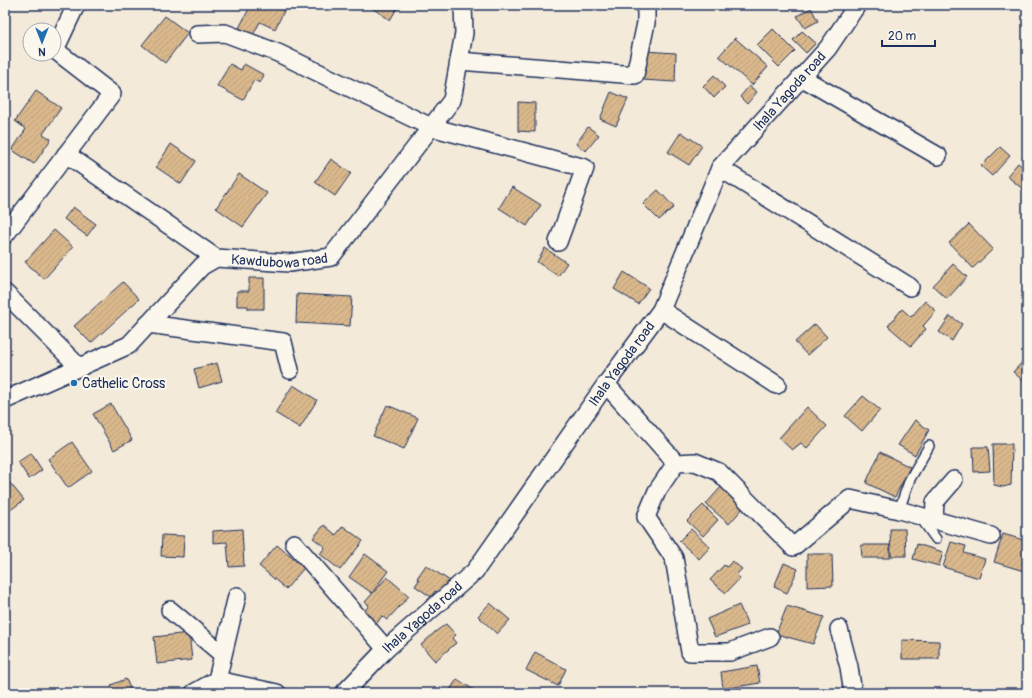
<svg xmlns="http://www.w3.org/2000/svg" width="1032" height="698" font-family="Pangolin,sans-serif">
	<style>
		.building { fill: url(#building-hatch); stroke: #1b2f5e }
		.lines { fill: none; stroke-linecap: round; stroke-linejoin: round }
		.lane-casing { stroke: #1b2f5e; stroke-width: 12 }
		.street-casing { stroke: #1b2f5e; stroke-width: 20 }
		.lane { stroke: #fbf7ec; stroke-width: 9 }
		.street { stroke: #fbf7ec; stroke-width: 17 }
		.poi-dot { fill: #1f6fb2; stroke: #fbf7ec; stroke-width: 1.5 }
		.labels { text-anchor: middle; stroke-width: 4; stroke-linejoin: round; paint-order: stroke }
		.street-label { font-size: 14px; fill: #1b2f5e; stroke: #fbf7ec }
		.poi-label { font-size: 14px; fill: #1b2f5e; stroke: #fbf7ec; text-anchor: start }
	</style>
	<defs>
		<pattern id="building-hatch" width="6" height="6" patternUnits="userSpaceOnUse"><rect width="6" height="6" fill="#dab88c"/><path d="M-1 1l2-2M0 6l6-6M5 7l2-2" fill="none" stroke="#ba9e7b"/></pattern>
	</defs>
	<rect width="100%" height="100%" fill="#f4ead9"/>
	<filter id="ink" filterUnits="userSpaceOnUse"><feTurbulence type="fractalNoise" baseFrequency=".025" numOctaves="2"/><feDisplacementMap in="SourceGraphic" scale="8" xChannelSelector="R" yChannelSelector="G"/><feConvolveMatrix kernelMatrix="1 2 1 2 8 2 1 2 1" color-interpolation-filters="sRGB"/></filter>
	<g filter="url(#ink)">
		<path class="building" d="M251 5H272L284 11 275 29 260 22 253 35 239 28Z
			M374 5H399L390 20 372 8Z
			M811 8 818 21 805 28 797 16Z
			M165 16 188 33 165 63 142 45Z
			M773 29 795 51 779 67 757 45Z
			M802 31 816 43 806 53 793 40Z
			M735 38 768 67 752 85 719 56Z
			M644 51 676 53 675 82 642 80Z
			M230 64 241 70 244 64 264 75 260 83 254 80 243 100 217 86Z
			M714 75 725 87 714 98 703 86Z
			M749 86 757 92 747 104 740 97Z
			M36 91 61 108 43 134 51 139 34 164 12 150 26 129 15 121Z
			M611 92 628 99 616 126 600 119Z
			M518 102 535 103V132L518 131Z
			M588 127 599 135 586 151 576 144Z
			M681 132 702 146 689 165 668 152Z
			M171 144 196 161 181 184 156 167Z
			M1000 147 1010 156 992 176 981 166Z
			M331 159 351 173 335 196 315 182Z
			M1018 163 1027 171V190L1025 191 1007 176Z
			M239 174 267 193 243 227 216 208Z
			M512 187 541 205 527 226 499 208Z
			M658 190 674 207 659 220 643 204Z
			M73 207 96 224 87 236 64 219Z
			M969 224 993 249 973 268 949 243Z
			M54 230 73 247 44 279 25 262Z
			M545 248 567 263 558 276 537 262Z
			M953 264 967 277 947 299 933 286Z
			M624 272 649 288 638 304 614 289Z
			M249 278H264V309H248V306H237V291H249Z
			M123 282 139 299 91 343 74 326Z
			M297 294 352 297 350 326 296 323Z
			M925 301 936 311 923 326 926 329 911 346 888 326 902 309 911 317Z
			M950 316 962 324 952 341 939 332Z
			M815 324 827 337 807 355 795 342Z
			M1027 357V384L1013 372Z
			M217 363 222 381 199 388 194 369Z
			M293 385 317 400 300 428 275 413Z
			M863 396 880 410 862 431 845 416Z
			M111 404 132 440 114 450 93 414Z
			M387 405 418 418 404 449 373 436Z
			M807 407 827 426 807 448 801 443 792 450 779 438Z
			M915 420 929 430 915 455 898 445Z
			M72 442 92 471 68 488 48 459Z
			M993 444H1012L1011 485 1003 487 994 485Z
			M973 447H988L990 471 974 472Z
			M880 452 910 467 895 497 866 483Z
			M31 453 42 470 29 479 18 462Z
			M5 477 24 500 5 514Z
			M721 487 744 507 729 524 706 504Z
			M703 505 718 520 703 536 687 521Z
			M324 525 336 535 343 526 363 541 340 570 320 554 325 547 313 538Z
			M242 529 244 566 229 567 227 542 213 543V531Z
			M691 529 710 547 699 559 679 541Z
			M890 529H905L906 556H891Z
			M1003 534 1027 541V572L994 562Z
			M162 535 184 536 183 557 161 556Z
			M951 542 966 546 964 553 985 559 979 578 943 567Z
			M917 544 943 552 939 566 913 559Z
			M277 545 304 568 286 589 259 566Z
			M861 545H890V558H862Z
			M365 554 388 571 372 593 349 577Z
			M807 554H832L833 586 807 587Z
			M732 561 742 569 736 575 740 578 726 593 710 580 724 565 727 567Z
			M784 563 798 569 787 593 774 587Z
			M426 565 453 583 444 596 435 591 431 597 415 586 419 580 417 578Z
			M387 577 409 596 387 620 382 616 377 623 364 612 369 605 365 602Z
			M490 603 510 620 497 634 478 616Z
			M739 605 748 625 715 637 707 619Z
			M787 606 824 617 813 644 776 634Z
			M446 624 456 635 452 638 456 643 435 661 421 645 435 632Z
			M189 633 192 660 157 664 154 637Z
			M902 640 939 641V659H902Z
			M535 652 566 669 558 686 526 670Z
			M757 666 760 683 723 689 721 672Z
			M126 679 132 693H114L111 685Z
			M457 679 477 692 476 693H448Z
			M815 689 816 693H780V692Z
			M905 690 939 692V693H904Z"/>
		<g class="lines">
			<defs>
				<path id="lane" d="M899 510 910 479 929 446
					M920 517 936 539"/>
				<g id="street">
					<path d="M197 34 225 33 278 53 431 127 585 168 558 242"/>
					<path d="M459 61 635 75 646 23V5"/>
					<path d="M801 77 938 156"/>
					<path d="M66 154 216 258"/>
					<path d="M720 168 910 287"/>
					<path d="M5 235 112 94 55 50 76 5"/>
					<path d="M5 293 80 368"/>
					<path d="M661 310 777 385"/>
					<path d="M148 324 283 342 290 370"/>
					<path d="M606 384 676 463 695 462 719 472 793 547 850 499 899 510 991 536"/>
					<path id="s1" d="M5 400 129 345 202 266 216 258 289 263 331 257 452 100 464 33 463 5"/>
					<path d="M676 463 657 491 646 517 674 558 690 652H730L770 637"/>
					<path d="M934 520 935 502 954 480"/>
					<path d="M294 543 386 649"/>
					<path d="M170 610 222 654"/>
					<path d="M839 629 849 667 853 693"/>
					<path d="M217 680 237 596"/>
					<path d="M194 693 217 680 277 693"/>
					<path id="s2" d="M344 693 386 649 475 571 606 384 661 310 720 168 828 48 857 5"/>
				</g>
			</defs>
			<use href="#lane" class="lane-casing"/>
			<use href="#street" class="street-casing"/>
			<use href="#lane" class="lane"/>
			<use href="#street" class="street"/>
		</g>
	</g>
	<circle class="poi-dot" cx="74" cy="383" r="4"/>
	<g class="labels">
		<g class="street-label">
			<text dy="5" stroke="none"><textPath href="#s2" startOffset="757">Ihala Yagoda road</textPath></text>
			<text dy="5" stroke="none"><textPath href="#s1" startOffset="323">Kawdubowa road</textPath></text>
			<text dy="5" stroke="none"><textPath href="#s2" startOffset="433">Ihala Yagoda road</textPath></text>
			<text dy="5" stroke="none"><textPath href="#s2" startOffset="109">Ihala Yagoda road</textPath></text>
		</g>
		<g class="poi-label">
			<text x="82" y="388">Cathelic Cross</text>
		</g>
	</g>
	<rect width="1032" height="698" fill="none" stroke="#fbf7ec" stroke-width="20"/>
	<rect x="10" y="10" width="1012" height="678" fill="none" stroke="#1b2f5e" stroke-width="1.5" filter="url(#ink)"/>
	<g transform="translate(42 42) rotate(180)"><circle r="19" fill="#fbf7ec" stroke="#a1a7b3"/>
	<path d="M0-3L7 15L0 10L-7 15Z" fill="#1f6fb2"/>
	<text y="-6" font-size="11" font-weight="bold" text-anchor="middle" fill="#1b2f5e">N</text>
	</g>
	<path d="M882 40v6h53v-6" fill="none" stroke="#1b2f5e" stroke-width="2"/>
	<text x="888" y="40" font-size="12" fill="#1b2f5e" stroke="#fbf7ec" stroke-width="3" paint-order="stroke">20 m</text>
</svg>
